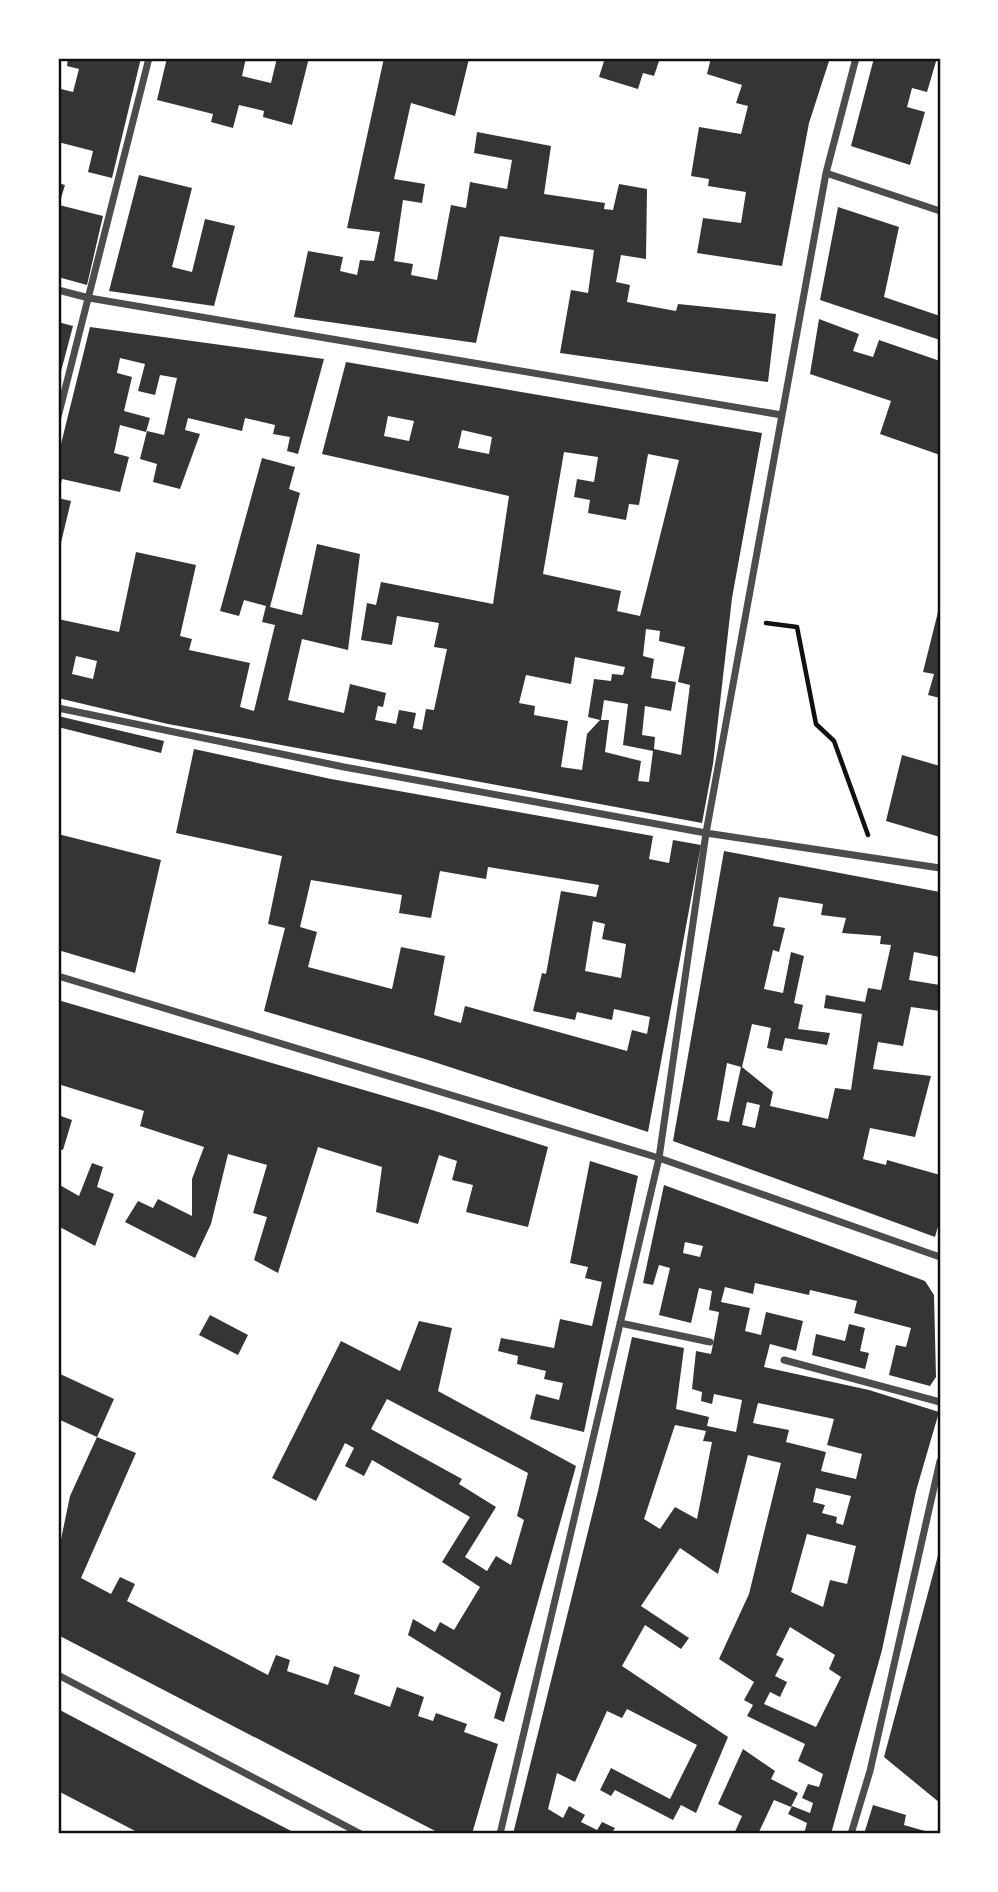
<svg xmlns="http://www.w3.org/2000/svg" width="998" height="1892" font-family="'Titillium Web',sans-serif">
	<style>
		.building { fill: #353535; fill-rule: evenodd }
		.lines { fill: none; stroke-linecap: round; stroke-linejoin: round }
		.path { stroke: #111; stroke-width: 4.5 }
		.minor { stroke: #4c4c4c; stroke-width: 7 }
		.neatline { fill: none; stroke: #111; stroke-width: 2.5 }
	</style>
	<rect width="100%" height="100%" fill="#fff"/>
	<path class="building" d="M68 58H141L112 178 88 172 93 151 58 142V102L61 89 73 92 79 69 67 66Z
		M167 58H246L242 76 271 83 277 58H309L292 125 263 117 264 111 239 105 233 128 211 122 213 114 157 100Z
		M384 58 469 59 455 116 411 103 394 179 425 184 422 203 403 200 394 261 413 264 411 275 437 280 451 205 466 208 470 182 507 189 512 160 474 153 477 132 551 146 544 194 605 203 604 209 613 210 619 184 647 189 646 259 621 255 616 282 630 285 627 302 676 311 678 304 776 314 768 382 560 353 571 290 588 293 594 250 500 236 476 343 294 317 308 251 343 257 340 271 357 275 360 260 374 261 380 232 347 228Z
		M605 58H660L654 76 643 73 638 89 599 77Z
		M711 58 720 60 721 58H830L809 123 782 266 697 253 703 218 741 223 746 192 708 186 709 179 691 176 699 127 741 134 748 106 736 103 742 85 707 74Z
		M874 58H937L927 92 912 88 907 107 925 112 910 165 851 146Z
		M139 175 192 188 172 267 192 272 205 219 235 226 214 306 109 291Z
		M58 183 65 185 59 205 103 216 87 285 58 277Z
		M838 207 899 227 884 297 940 316V340L820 300Z
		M819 319 859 334 853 351 873 357 879 340 940 361V455L880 434 891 401 810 374Z
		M58 322 73 326 59 379H58Z
		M90 327 324 359 298 454 287 451 290 437 273 434 275 425 245 418 242 431 188 418 185 430 200 434 180 489 153 482 157 464 140 459 147 431 164 435 177 378 160 375 155 395 138 391 145 364 120 358 117 373 132 377 124 411 150 418 146 432 120 425 114 453 129 457 120 492 62 479 58 495V456Z
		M346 362 762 433 732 598 713 764 702 823 168 724 58 698V619L119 632 136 552 196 565 180 636 192 639 189 650 250 663 240 707 254 711 275 625 262 622 266 606 244 600 239 616 220 611 262 458 295 467 289 489 300 493 270 607 302 615 317 544 360 554 348 650 302 639 288 700 344 713 350 684 386 693 383 707 378 706 375 720 396 724 399 710 416 713 413 728 422 730 426 709 434 710 447 649 434 647 439 623 397 616 392 645 361 640 367 603 376 605 381 582 493 604 509 496 322 454ZM388 416 414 421 409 441 384 436ZM462 430 492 437 489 454 458 448ZM564 452 598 457 594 482 577 479 574 497 590 500 588 513 626 520 629 504 639 505 648 454 679 460 640 616 617 611 621 591 543 574ZM646 629 660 631 659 641 685 647 678 682 690 685 681 755 654 749 655 737 642 735 645 706 671 711 676 682 651 678 654 659 643 656ZM76 656 97 661 93 679 72 674ZM575 657 625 667 623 675 612 674 611 681 594 679 588 717 600 720 587 734 582 770 561 767 568 721 534 715 535 706 519 703 526 675 571 684ZM604 700 628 704 623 745 653 751 649 782 638 781 641 761 605 752 609 720H601Z
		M58 498 71 501 59 551H58Z
		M940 604V698L928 695 934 674 923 672Z
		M58 716 164 741 161 753 58 727Z
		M194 749 331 779 653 836 649 859 669 863 673 840 701 845 648 1132 425 1059 264 1011 285 928 268 924 282 856 176 833ZM488 867 599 885 596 897 561 891 546 974 542 973 533 1011 575 1020 577 1012 612 1020 614 1009 650 1017 647 1034 632 1030 627 1051 465 1006 461 1023 434 1015 445 956 401 947 392 989 308 967 317 932 300 927 311 880 402 895 399 913 431 918 440 871 486 879ZM593 921 605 924 602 939 626 944 621 978 585 971Z
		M902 755 940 766V837L886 821Z
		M58 834 161 860 135 973 58 950Z
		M724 851 940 892V957L914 952 909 980 940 985V1011L911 1007 903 1046 878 1042 873 1069 931 1076 915 1137 870 1128 863 1159 886 1165 887 1160 940 1175V1219L935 1237 673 1141ZM779 897 823 904 821 915 846 918 842 933 881 936 880 944 891 945 881 990 868 988 865 1002 826 995 824 1008 862 1014 851 1090 835 1088 828 1119 770 1106 773 1092 742 1067 752 1024 771 1028 767 1048 782 1051 785 1038 827 1045 830 1033 798 1029 803 1005 794 1003 804 956 791 952 783 993 764 989 773 950 779 952 785 928 773 926ZM727 1063 741 1067 729 1122 717 1120ZM747 1102 760 1105 755 1128 742 1125Z
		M58 1000 432 1110 548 1147 528 1227 466 1212 473 1185 452 1180 457 1161 439 1155 418 1224 376 1212 382 1167 318 1147 278 1273 254 1260 267 1217 253 1213 267 1165 228 1154 211 1224 195 1258 125 1222 138 1201 153 1208 158 1199 192 1216V1179L204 1147 140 1126 144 1111 58 1084Z
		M58 1115 72 1120 63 1150 58 1149Z
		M590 1161 638 1176 584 1432 530 1419 536 1394 559 1400 563 1383 544 1379 546 1371 517 1364 518 1356 498 1351 501 1338 554 1348 560 1319 592 1326 602 1282 585 1278 588 1267 570 1263Z
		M92 1163 103 1167 97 1187 114 1194 95 1246 58 1226V1184L79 1196Z
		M664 1185 925 1281 934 1295 936 1377 930 1386 889 1375 896 1345 906 1347 911 1328 854 1313 857 1301 810 1290 809 1295 755 1283 753 1294 725 1287 721 1302 750 1308 745 1331 761 1335 766 1312 803 1321 796 1351 770 1344 764 1367 869 1390 939 1412 916 1491 882 1650 831 1834H804L807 1823 788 1814 792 1806 810 1813 813 1803 802 1798 808 1784 819 1787 823 1774 798 1761 805 1744 747 1716 753 1705 744 1700 754 1682 719 1659 749 1594 781 1463 748 1455 718 1574 680 1548 641 1606 689 1638 681 1649 645 1625 622 1666 728 1737 696 1813 681 1805 673 1820 615 1790 611 1796 600 1790 611 1768 670 1799 697 1745 627 1709 622 1718 607 1711 575 1782 557 1773 548 1809 563 1818 569 1806 585 1815 581 1822 597 1830 602 1822 615 1828 611 1834H513L598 1491 632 1337 684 1348 676 1409 709 1417 707 1426 736 1432 742 1400 714 1394 712 1404 701 1401 702 1392 692 1389 696 1351 711 1354 716 1329 719 1312 709 1310 712 1291 699 1288 691 1323 659 1315 670 1268 659 1265 653 1285 643 1283ZM685 1242 703 1246 700 1257 683 1253ZM758 1403 834 1419 827 1445 862 1454 856 1479 821 1471 826 1452 786 1442 789 1430 753 1423ZM675 1425 706 1431 703 1441 712 1442 697 1519 675 1507 660 1529 644 1519ZM816 1488 851 1496 843 1525 836 1523 837 1517 822 1513 825 1505 813 1502ZM807 1534 856 1546 847 1584 830 1580 823 1607 791 1592ZM790 1627 835 1655 829 1669 841 1677 816 1727 764 1704 770 1692 780 1697 787 1682 775 1676 784 1659 776 1655Z
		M210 1315 248 1335 238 1355 199 1335Z
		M419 1321 452 1328 438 1391 576 1466 504 1722 494 1718 501 1693 408 1635 413 1619 435 1632 440 1622 454 1630 480 1587 442 1562 470 1517 372 1460 364 1476 345 1466 354 1448 345 1443 316 1501 272 1478 341 1341 400 1371ZM387 1399 528 1473 517 1516 524 1520 511 1565 496 1556 487 1571 465 1557 496 1507 459 1484 462 1479 371 1429Z
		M849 1324 865 1328 860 1351 869 1353 865 1369 812 1355 816 1334 845 1341Z
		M58 1373 114 1399 97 1437 58 1419Z
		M97 1437 136 1453 81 1578 111 1594 120 1577 135 1584 127 1601 268 1675 276 1655 290 1660 287 1671 328 1685 334 1666 360 1675 354 1694 390 1707 397 1687 424 1697 418 1716 433 1721 436 1713 467 1724 464 1732 498 1744 472 1834H441L58 1635V1554L70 1496Z
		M940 1548V1803L884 1757Z
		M58 1709 198 1783 297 1834H141L58 1791Z
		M743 1749 775 1771 771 1779 798 1793 791 1807 774 1800 758 1834H734L742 1816 718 1804Z
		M873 1805 906 1815 904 1825 925 1831 924 1834H864Z"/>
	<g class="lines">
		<path class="path" d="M766 623 797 627 816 724 834 741 868 835"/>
		<path class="minor" d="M826 173 940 211
			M58 290 89 298 782 415
			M58 417 149 58
			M58 708 344 767 706 833 940 868
			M58 976 659 1158 940 1257
			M620 1323 710 1342
			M784 1360 940 1402
			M58 1675 361 1834
			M500 1834 659 1158 706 833 826 173 856 58
			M851 1834 870 1771 940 1461"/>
	</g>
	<rect width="998" height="1892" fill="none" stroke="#ffffff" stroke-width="119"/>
	<rect x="60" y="60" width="879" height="1772" class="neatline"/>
</svg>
